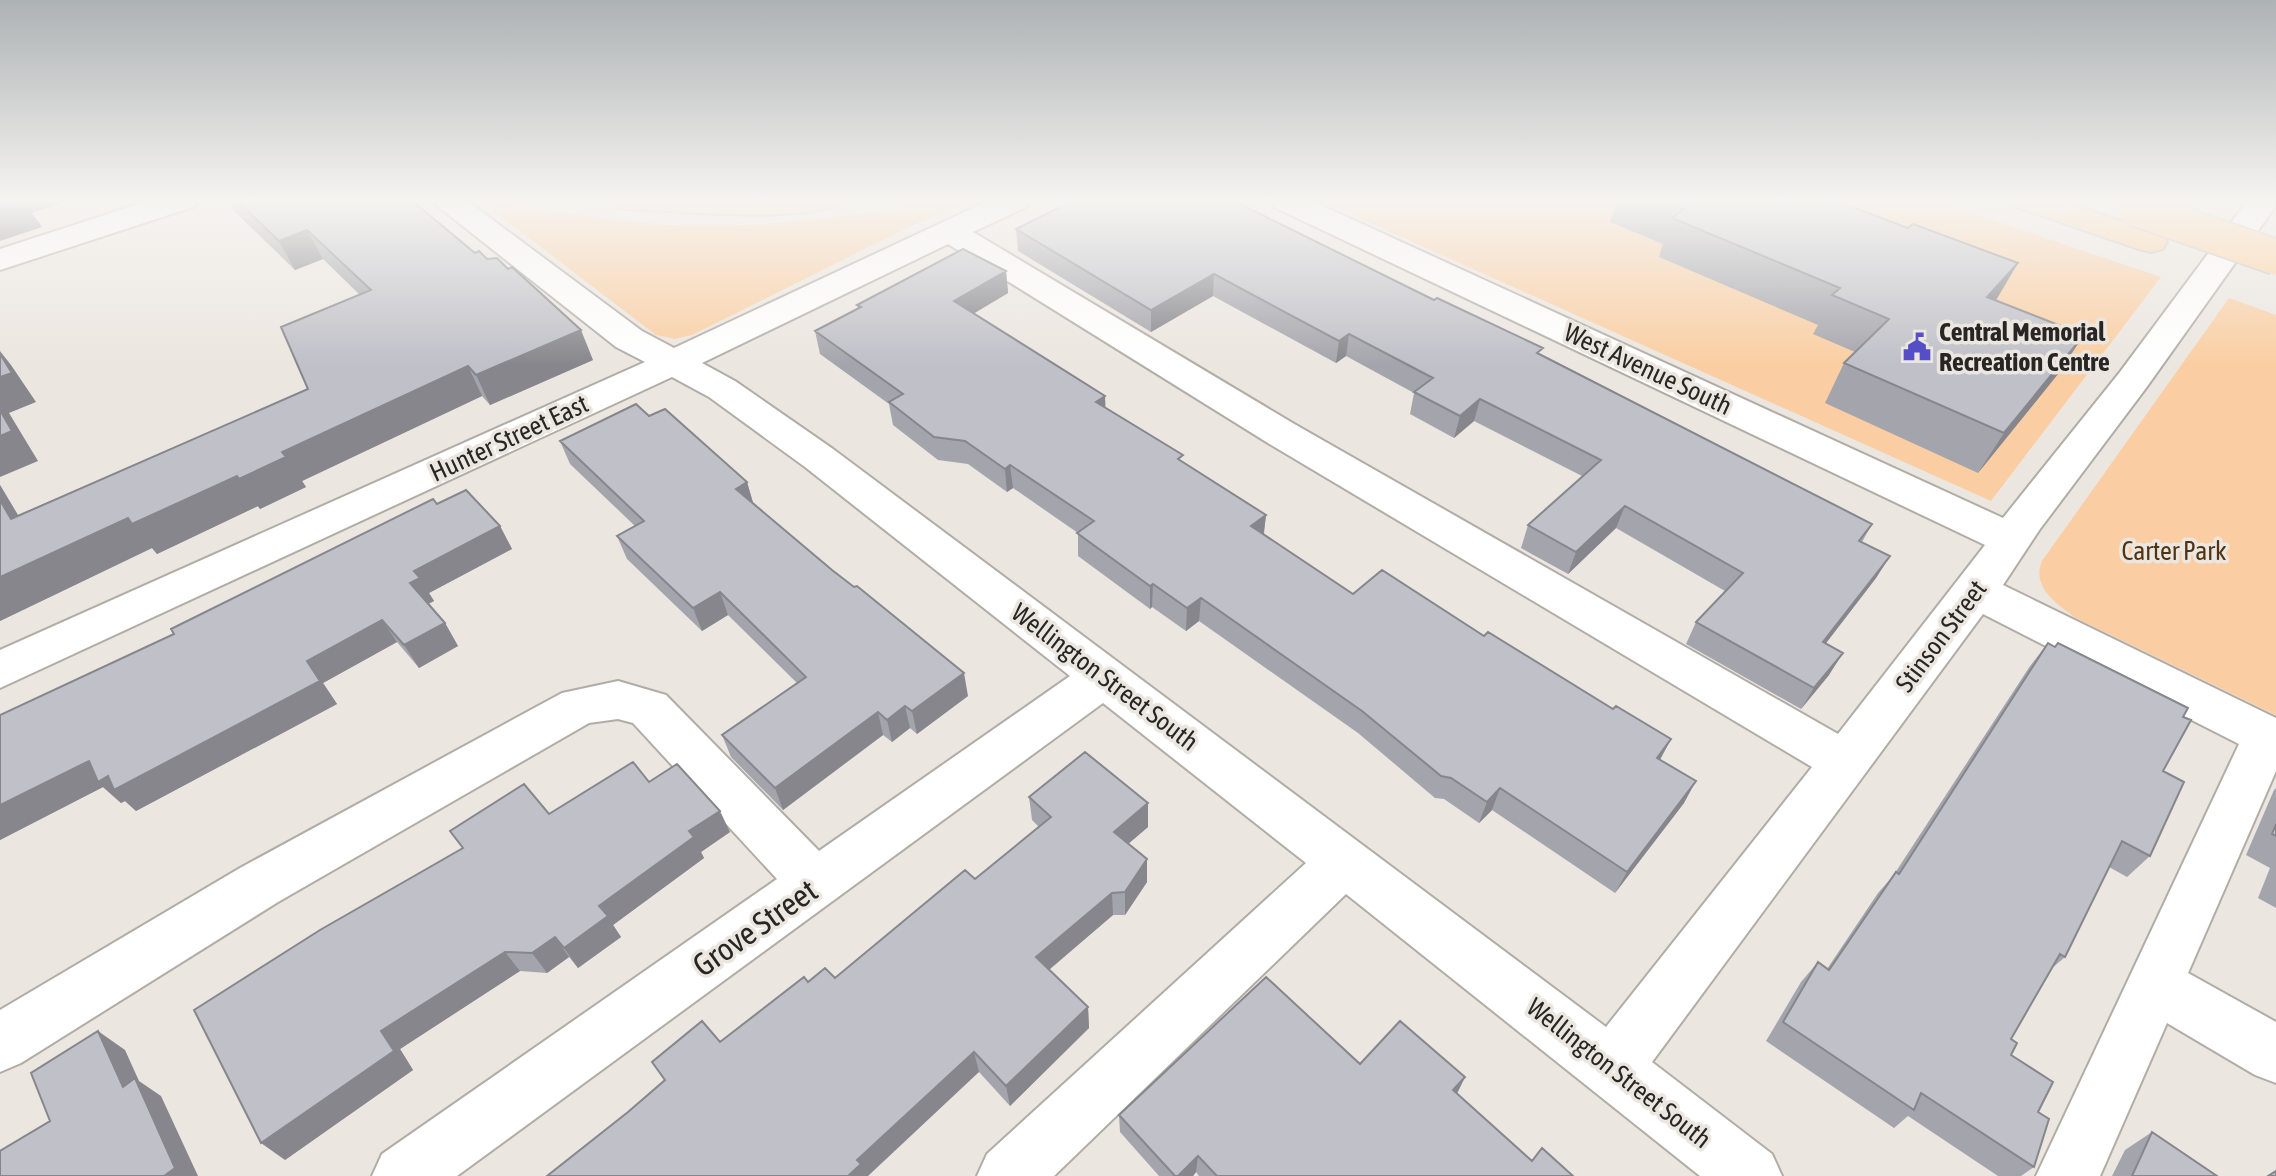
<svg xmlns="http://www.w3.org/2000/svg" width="2276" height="1176" font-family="'Asap Condensed',sans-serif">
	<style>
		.green { fill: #facea2 }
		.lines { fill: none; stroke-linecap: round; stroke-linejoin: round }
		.minor-casing { stroke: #b2aca6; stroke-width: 4 }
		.major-casing { stroke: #c3c2c2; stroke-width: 4 }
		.minor { fill: #fff; fill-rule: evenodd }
		.major { fill: #ffd09a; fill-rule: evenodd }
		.major-bridge-casing { stroke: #c3c2c2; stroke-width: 38; stroke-linecap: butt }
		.major-bridge { stroke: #ffd09a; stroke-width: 35 }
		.wall { fill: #a4a5ac }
		.shaded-wall { fill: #86868c }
		.building { fill: #bfc0c8; stroke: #86868c; stroke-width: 2 }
		.labels { text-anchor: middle; stroke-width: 7; stroke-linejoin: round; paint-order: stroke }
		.poi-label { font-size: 26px; font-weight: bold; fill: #282624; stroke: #ece6e0; text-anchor: start }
		.street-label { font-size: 26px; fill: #282624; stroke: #ece6e0 }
		.park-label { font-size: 26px; fill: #4f3313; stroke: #ece6e0 }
		.near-street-label { font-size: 32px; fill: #282624; stroke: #ece6e0 }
	</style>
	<rect width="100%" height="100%" fill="#ece6e0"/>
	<path class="green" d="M951 200H965L967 204 913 225 692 335 675 339 656 335 491 209 497 204C550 210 602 219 654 224 753 232 854 215 951 200Z
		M1319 200H1933L2161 277 1991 501Z
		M2229 298 2276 315V715L2076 618C2057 604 2031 587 2042 561Z"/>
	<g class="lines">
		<defs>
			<path id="minor" d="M151 200H198L193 207 0 270V249Z
				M430 200H466L642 331 674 348 990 200H1031L1026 207 973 232 1296 425 1838 734 1985 545 1274 207 1269 200H1310L2003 518 2120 372 2248 200H2276L2275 207 2146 388 2040 529 2003 585 2276 718V771L2188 973 2276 1022V1083L2255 1075 2167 1023 2100 1176H2036L2239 744 1983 614 1652 1062 1772 1154 1782 1176H1700L1346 894 1054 1176H977L987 1154 1306 863 1103 703 457 1176H372L382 1154 777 879 633 723 618 719 589 723 278 902 21 1063 0 1072V1010L240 868 562 693 618 681 666 695 819 851 1070 676 805 467 709 397 672 377 0 688V650L645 362 616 347ZM948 244 1268 443 1812 767 1606 1027 833 449 735 381 702 363Z"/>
			<path id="major" d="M612 200H837L832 207C770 222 692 211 628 209L617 207Z
				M2011 200H2058L2163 235 2167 242 2163 249 2151 252 2139 249 2016 207Z"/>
		</defs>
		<use href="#minor" class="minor-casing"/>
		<use href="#major" class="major-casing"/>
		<use href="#minor" class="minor"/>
		<use href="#major" class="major"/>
		<defs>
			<path id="major-bridge" d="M2137 209 2276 257"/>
		</defs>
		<use href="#major-bridge" class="major-bridge-casing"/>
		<use href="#major-bridge" class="major-bridge"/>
	</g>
	<path class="wall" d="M228 200H411L593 360 490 405 482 396 302 481 306 487 260 509 258 506 157 554 152 548 0 621V485L18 515 308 389 360 295 323 259 295 270 233 210Z
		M1074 200 1541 354 1872 524 1862 542 1890 556 1876 578 1826 643 1829 675 1801 709 1686 644 1696 622 1725 591 1616 528 1568 574 1521 548 1528 525 1582 476 1474 421 1454 438 1410 414 1414 393 1346 356 1336 363 1213 296 1151 332 1018 251 1016 229Z
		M1617 200H1834L1996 301 2058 374 1978 473 1825 403 1844 363 1855 352 1813 334 1818 325 1659 257 1663 244 1610 222Z
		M1006 271 1008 293 973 314 1183 462 1266 515 1264 534 1353 594 1484 636 1613 709 1671 739 1660 760 1684 803 1615 893 1492 810 1479 823 1444 799 1435 798 1358 733 1199 621 1186 631 1152 607 1150 609 1078 556V533L1013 488 1007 492 968 464 938 460 893 425 889 404 820 354 815 331 858 309 857 305Z
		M649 416 747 482 753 503 968 696 917 734 910 728 892 742 883 735 783 810 731 757 722 735 797 683 728 615 702 631 627 559 617 536 635 526 570 464 560 441Z
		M437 504 500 526 512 549 429 593 434 601 428 604 445 623 458 646 419 668 397 642 323 683 337 704 136 811 125 801 121 803 103 787 0 840V715L174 634Z
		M2048 643 2183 717 2163 771 2150 856 2127 877 2109 867 2065 957 2051 969 2011 1039V1055L2038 1112 2034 1167 2021 1176H1998L1908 1116 1894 1128 1766 1041 1801 982 1818 962 1827 969 1878 893 1893 876 2030 666Z
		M649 782 730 832 701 852 704 858 613 925 621 937 578 968 569 957 547 973 520 971 400 1049 413 1070 285 1160 549 814Z
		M2276 788V908L2258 898 2270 868 2246 855 2274 790Z
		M1029 797 1148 803V827L1128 844 1147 859V882L1125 915H1113L1049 970 1088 1007 1089 1028 1010 1106 979 1072 628 1112 664 1080 652 1062 720 1042 808 982 835 978 975 879 1039 827 1032 820Z
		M1360 1064 1465 1077 1457 1094 1532 1161 1573 1176H1199L1196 1172 1193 1176H1159L1120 1132 1119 1115Z
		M2152 1132 2217 1176H2112L2125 1150Z"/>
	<path class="shaded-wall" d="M17 200H66L68 201 32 213 42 227 0 241V205Z
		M307 230 323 259 295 270 279 241Z
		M2018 263 1995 302 1987 297Z
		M1006 271 1008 293 956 324 954 301Z
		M1214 274 1213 296 1151 332V310Z
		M581 330 593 360 490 405 476 375Z
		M1349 334 1346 356 1336 363 1339 341Z
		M2084 335 2058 374 1978 473 2004 433Z
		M0 351 11 365 36 402 9 413 38 461 0 477Z
		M468 366 482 396 302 481 306 487 260 509 239 479 282 452Z
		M1105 396 1106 419 1096 402Z
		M1480 399 1474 421 1454 438 1460 416Z
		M1010 465 1013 488 1007 492 1005 469Z
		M237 476 258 506 157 554 152 548 0 621V577L128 518Z
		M747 482 754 506 736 489Z
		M0 485 38 549 11 519 0 500Z
		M1625 506 1616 528 1568 574 1576 552Z
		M1266 515 1263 538 1251 526Z
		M500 526 512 549 429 593 434 601 424 606 410 583 414 571Z
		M1890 556 1876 578 1810 664 1823 642Z
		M1153 584 1152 607 1150 609V586Z
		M720 592 728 615 702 631 693 608Z
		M1201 598 1199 621 1186 631 1187 608Z
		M382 620 397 642 323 683 337 704 136 811 125 801 121 803 103 787 0 840V805L89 761Z
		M445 623 458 646 419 668 404 645Z
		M1843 653 1829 675 1801 709 1814 688Z
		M964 673 968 696 917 734 912 711Z
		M905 706 910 728 892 742 887 720Z
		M878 712 883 735 783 810 775 788Z
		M1671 739 1659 761 1657 758Z
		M1696 781 1684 803 1615 893 1627 872Z
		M1500 788 1492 810 1479 823 1487 802Z
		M1148 803V827L1115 855 1114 832Z
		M720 811 730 832 701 852 704 858 613 925 621 937 578 968 564 948 599 906 689 831Z
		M1147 859V882L1125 915V892Z
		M1112 893 1113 915 1038 979 1036 957Z
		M555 937 569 957 547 973 532 953Z
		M505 952 520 971 400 1049 413 1070 285 1160 261 1143 381 1031Z
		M1088 1007 1089 1028 1010 1106 1006 1086Z
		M98 1031 125 1050 139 1081 161 1096 198 1176H164Z
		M974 1052 979 1072 868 1176H848L857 1160Z
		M1465 1077 1456 1095 1453 1090Z
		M1198 1156 1196 1172 1193 1176H1178Z"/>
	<path class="building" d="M0 200H17L0 205Z
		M236 200H411L475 253 479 251 487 259 497 258 508 269 512 267 581 330 476 375 468 366 282 452 286 457 239 479 237 476 132 524 128 518 0 577V500L11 519 308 389 281 327 371 290 307 230 279 241Z
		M1074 200H1232L1434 300 1437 298 1543 348 1537 353 1872 524 1859 541 1890 556 1823 642 1843 653 1814 688 1696 622 1743 573 1625 506 1576 552 1528 525 1601 460 1480 399 1460 416 1414 392 1433 378 1349 334 1339 341 1214 274 1151 310 1016 229Z
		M1660 200H1834L1908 228 1913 224 2018 263 1987 297 2084 335 2004 433 1844 363 1889 319 1832 295 1840 288 1672 218 1684 209Z
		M963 249 1006 271 954 301 1105 396 1096 402 1183 455 1178 459 1266 515 1251 526 1353 594 1382 570 1484 636 1488 632 1613 709 1616 706 1671 739 1657 758 1696 781 1627 872 1500 788 1487 802 1451 778 1441 776 1362 711 1201 598 1187 608 1153 584 1150 586 1077 533 1094 521 1010 465 1005 469 965 441 934 437 889 402 903 394 815 331 861 307 857 305Z
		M0 354 12 373 0 377Z
		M636 404 649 416 665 409 747 482 736 489 832 570 854 587 857 586 964 673 912 711 905 706 887 720 878 712 775 788 722 735 806 677 720 592 693 608 617 536 644 521 560 441Z
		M0 410 12 431 0 436Z
		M466 490 500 526 414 571 420 578 410 583 445 623 404 645 382 620 307 661 320 681 114 790 108 776 98 782 89 761 0 805V715L174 634 171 629 433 499 437 504Z
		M2048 643 2055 647 2058 643 2188 708 2183 717 2191 720 2163 771 2184 782 2150 856 2122 841 2065 957 2060 954 2011 1039 2017 1043 2011 1055 2053 1082 2038 1112 2049 1119 2034 1167 1921 1093 1914 1110 1783 1022 1818 962 1829 970 1896 872 1899 874Z
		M1085 752 1148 803 1114 832 1147 859 1125 892 1112 893 1036 957 1088 1007 1006 1086 974 1052 857 1160 861 1164 848 1176H547L628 1112 665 1080 652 1062 702 1021 720 1042 804 977 808 982 825 968 835 978 965 870 975 879 1051 817 1029 797Z
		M633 762 649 782 677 764 720 811 689 831 694 837 599 906 608 916 564 948 555 937 532 953 505 952 381 1031 394 1051 261 1143 194 1010 320 930 463 848 450 831 524 784 549 814Z
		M2276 824V836L2272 834Z
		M1266 977 1360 1064 1400 1021 1465 1077 1453 1090 1532 1161 1542 1148 1573 1176H1217L1198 1156 1178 1176H1175L1119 1115Z
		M98 1031 123 1087 135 1078 175 1168 164 1176H0V1151L50 1121 31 1073Z
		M2152 1132 2217 1176H2132Z
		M2276 1171V1176H2268Z"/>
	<linearGradient id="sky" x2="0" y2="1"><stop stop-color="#adb2b4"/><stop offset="0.55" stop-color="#f6f4f1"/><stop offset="1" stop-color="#f6f4f1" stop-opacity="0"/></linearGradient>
	<rect width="2276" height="365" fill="url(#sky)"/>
	<defs>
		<symbol id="civic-bare" viewBox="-9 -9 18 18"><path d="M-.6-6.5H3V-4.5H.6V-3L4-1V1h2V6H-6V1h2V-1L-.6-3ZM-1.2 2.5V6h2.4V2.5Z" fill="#544fc7" stroke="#ece6e0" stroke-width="2.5" paint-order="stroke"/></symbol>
	</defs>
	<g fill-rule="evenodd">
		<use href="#civic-bare" x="1897" y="327" width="40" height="40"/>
	</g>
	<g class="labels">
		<g class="poi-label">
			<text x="1939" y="341">Central Memorial<tspan x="1939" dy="30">Recreation Centre</tspan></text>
		</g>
		<g class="street-label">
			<text transform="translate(1648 369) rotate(25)" y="9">West Avenue South</text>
			<text transform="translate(509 438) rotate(-25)" y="9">Hunter Street East</text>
			<text transform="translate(1941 636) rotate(-53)" y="9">Stinson Street</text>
			<text transform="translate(1105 677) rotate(37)" y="9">Wellington Street South</text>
			<text transform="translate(1619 1073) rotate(38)" y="9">Wellington Street South</text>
		</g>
		<g class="park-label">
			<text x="2174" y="560">Carter Park</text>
		</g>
		<g class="near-street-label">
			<text transform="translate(755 928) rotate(-35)" y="11">Grove Street</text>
		</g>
	</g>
</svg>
